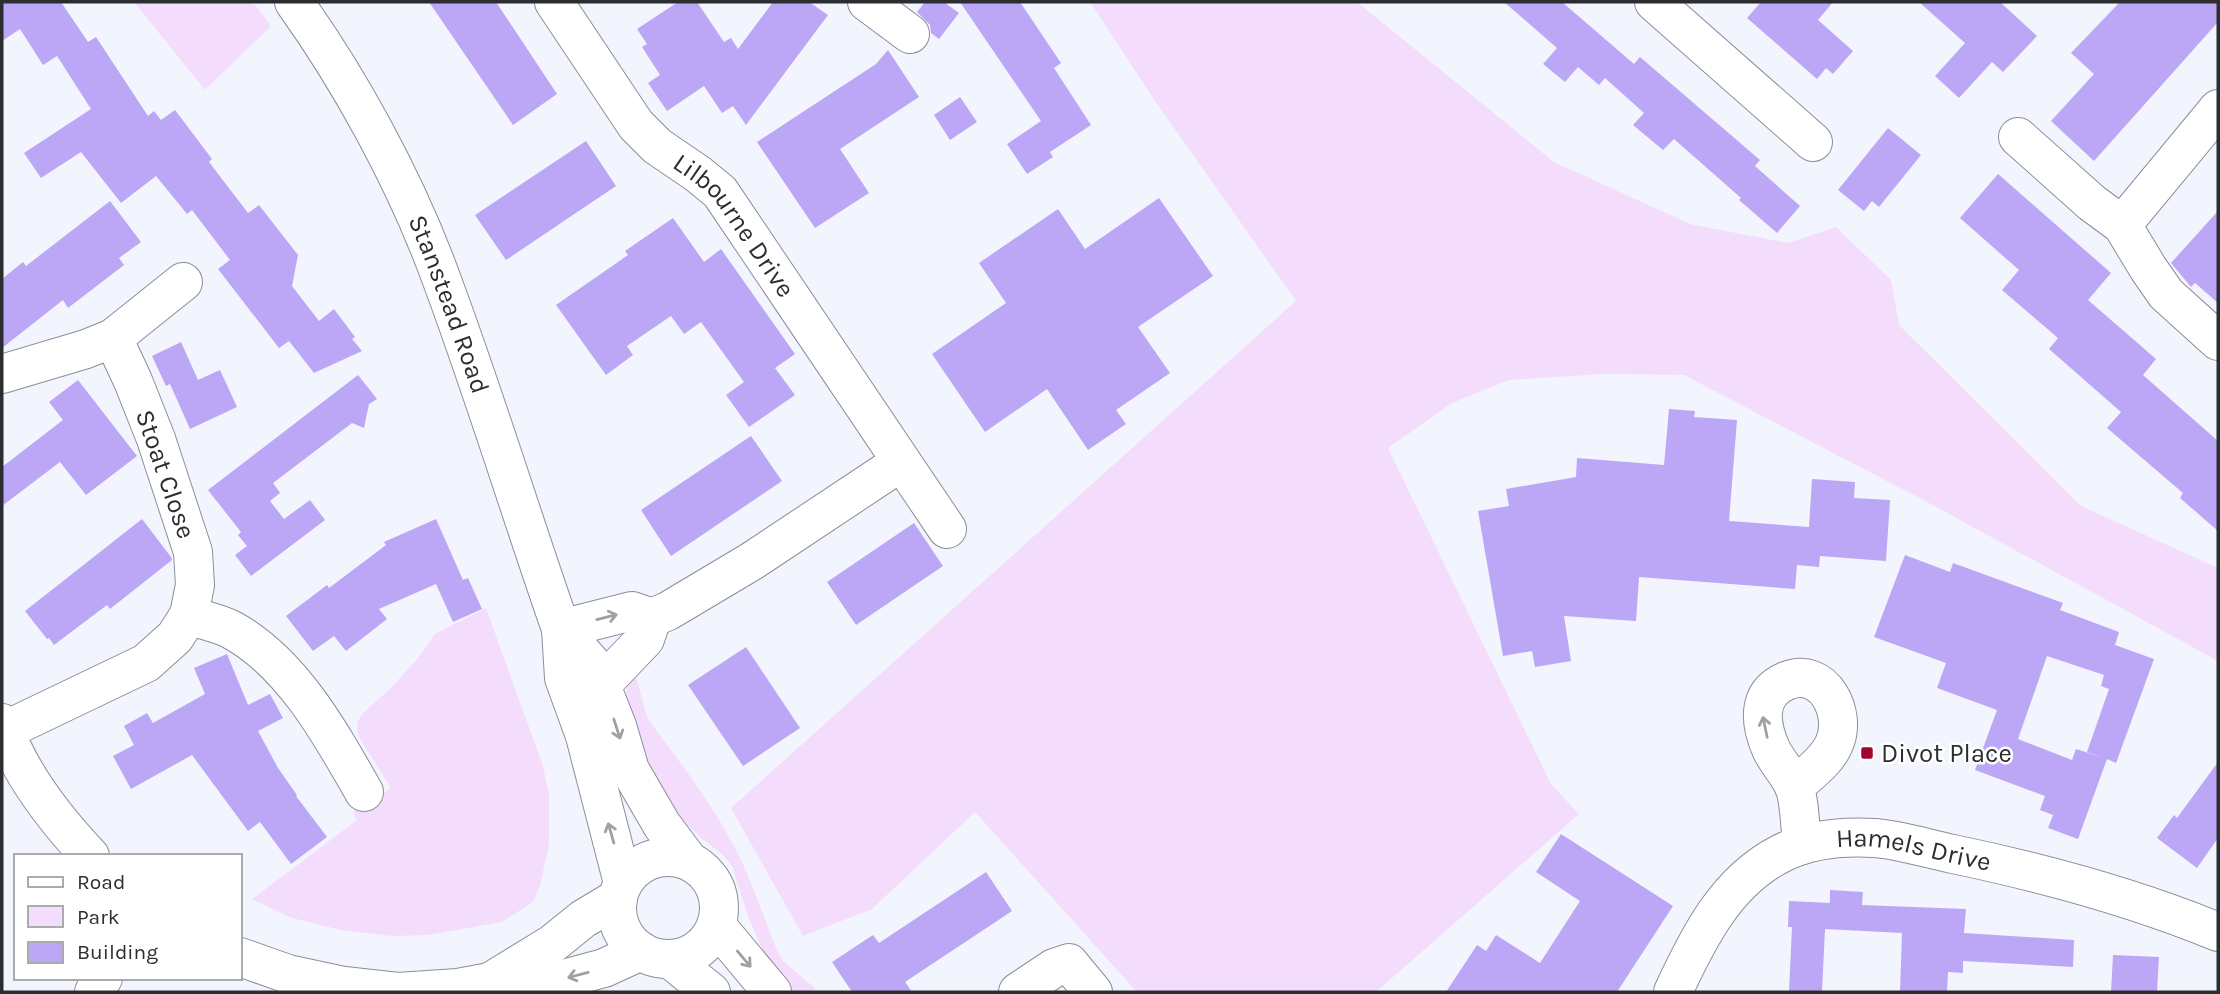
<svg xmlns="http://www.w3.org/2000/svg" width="2220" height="994" font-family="Karla,sans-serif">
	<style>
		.green { fill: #f4dcfd }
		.building { fill: #bba7f5; fill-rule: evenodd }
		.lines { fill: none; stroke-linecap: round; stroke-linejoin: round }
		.minor-casing { stroke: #8b8e98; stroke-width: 40 }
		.secondary-casing { stroke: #8b8e98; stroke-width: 40 }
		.minor { stroke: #fff; stroke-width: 38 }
		.secondary { stroke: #fff; stroke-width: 38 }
		.oneway { stroke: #a0a0a2 }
		.poi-dot { fill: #a3042f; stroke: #fff; stroke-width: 2.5 }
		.labels { text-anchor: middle; stroke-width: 5; stroke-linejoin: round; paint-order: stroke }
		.street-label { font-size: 26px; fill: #2c2d31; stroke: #fff }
		.poi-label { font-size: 26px; fill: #2c2d31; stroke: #fff; text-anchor: start }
	</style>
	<rect width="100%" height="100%" fill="#f3f5fe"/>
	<path class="green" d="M134 2H253L271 26 205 90Z
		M1090 2H1357L1554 162 1690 224 1788 243 1836 227 1891 280 1899 325 2081 506 2218 568V661L1927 502 1684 375 1602 374 1509 380 1452 403 1388 448 1551 784 1579 814 1376 992H1137L975 812 872 909 803 936 731 808 1296 301 1155 101Z
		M486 608 543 766 549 794V844L540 886 533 902 502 922 428 935 392 936 341 930 292 918 252 899 357 820 353 812 391 788 360 739 357 730 358 721 363 713 391 688 418 658 435 634Z
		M632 669C641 685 641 705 650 722 682 765 715 807 739 856 754 886 764 919 777 950L783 961 816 989 812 992H787L774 973 759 942 748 916 732 866 722 854 701 838 684 822 647 771 625 699Z"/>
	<path class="building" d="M2 2H61L88 42 96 37 148 116 154 111 161 120 175 110 212 159 209 162 248 213 259 205 298 255 292 286 319 321 334 309 355 337 352 339 362 351 314 373 289 341 279 348 218 269 230 260 192 210 187 214 156 176 121 203 81 152 41 178 24 153 91 109 57 56 43 65 20 29 2 41Z
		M429 2H496L557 94 513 125Z
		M678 2H697L724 42 731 38 738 49 773 2H809L828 15 746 125 733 106 722 113 704 86 667 111 648 83 660 75 642 47 647 44 637 29Z
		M925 2H944L959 13 939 39 931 33 930 25 917 12Z
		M960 2H1020L1061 63 1054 68 1091 125 1050 152 1053 157 1027 174 1007 144 1041 121Z
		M1504 2H1562L1634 64 1640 57 1760 160 1755 166 1800 206 1777 233 1739 200 1741 198 1674 139 1663 150 1633 125 1644 113 1605 78 1599 85 1578 67 1565 82 1543 64 1557 48Z
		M1761 2H1833L1818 20 1853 51 1833 74 1826 68 1817 79 1747 18Z
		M1919 2H2000L2037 36 2003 72 1992 62 1959 98 1935 76 1965 43Z
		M2120 2H2218V22L2094 161 2051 121 2094 74 2071 53Z
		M888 50 919 97 840 149 869 193 815 228 757 142 876 64Z
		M960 97 977 122 950 140 934 115Z
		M1888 128 1921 155 1879 207 1872 201 1864 211 1838 190Z
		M586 141 616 186 506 260 475 215Z
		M1998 174 2111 273 2088 300 2156 359 2143 375 2218 441V531L2180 498 2183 493 2107 428 2121 412 2049 349 2058 338 2002 290 2019 270 1960 218Z
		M1159 198 1213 276 1138 327 1170 373 1116 410 1126 424 1088 450 1047 389 985 432 932 354 1006 303 979 263 1058 209 1085 249Z
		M110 201 141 242 119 258 124 265 68 308 63 300 2 348V279L23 262 26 266Z
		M2218 211V303L2195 283 2191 287 2171 263Z
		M673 218 704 262 721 249 795 354 775 368 795 395 749 427 726 395 744 382 701 322 684 334 671 316 627 346 633 355 606 375 556 305 628 255 625 251Z
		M181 342 198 380 220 370 237 407 190 429 170 384 166 386 152 356Z
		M358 375 377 399 369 404 364 428 352 423 273 483 280 493 270 501 284 519 310 500 325 520 251 576 235 555 247 546 238 535 241 532 208 490Z
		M78 380 137 456 86 495 60 462 2 506V467L63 420 49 402Z
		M1669 409 1695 411 1694 417 1737 420 1729 521 1809 527 1812 479 1855 482 1854 498 1890 500 1886 561 1820 556 1819 567 1797 565 1795 589 1639 577 1636 621 1564 616 1571 661 1535 667 1532 651 1503 656 1478 511 1509 506 1506 489 1576 477 1577 458 1664 465Z
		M751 436 782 481 671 556 641 510Z
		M142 519 171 557 172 560 110 609 107 605 54 645 49 638 47 639 25 611Z
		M436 519 463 580 468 578 482 609 453 622 436 584 379 609 387 619 346 651 334 636 313 651 286 616 327 585 329 588 386 545 384 542Z
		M914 523 943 566 856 625 827 582Z
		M1905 555 1950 572 1953 563 2063 603 2060 610 2119 632 2115 645 2154 659 2116 763 2107 759 2078 839 2048 828 2053 815 2040 810 2045 796 1975 770 1997 710 1937 688 1946 663 1874 637ZM2047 656 2104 675 2101 686 2109 689 2087 752 2104 758 2076 749 2072 760 2018 739Z
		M746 647 800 728 743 766 688 685Z
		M227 654 248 705 270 694 283 718 258 731 278 768 297 795 296 796 327 837 291 864 260 822 248 831 192 755 131 789 113 756 134 745 124 726 147 713 153 723 205 694 194 668Z
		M2218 762V838L2197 868 2157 838 2174 815 2177 818Z
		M1561 834 1673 906 1617 992H1446L1477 945 1486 951 1496 935 1540 963 1580 901 1536 872Z
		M986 872 1012 911 905 982 912 992H852L832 962 873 935 879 943Z
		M1830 890 1863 892 1862 905 1966 909 1964 933 2074 940 2073 967 1963 961V973L1948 972 1947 992H1900L1902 933 1825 929 1822 992H1789L1792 927H1788L1789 901 1830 903Z
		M2113 955 2159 957 2157 992H2111Z"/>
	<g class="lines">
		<defs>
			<g id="minor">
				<path id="s1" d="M554 2 636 125 657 146 698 174 720 192 947 529"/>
				<path d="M867 2 910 34"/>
				<path d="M1654 2 1813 142"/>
				<path d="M2018 137 2092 203 2122 225 2148 268 2166 294 2218 341"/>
				<path d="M2122 225 2218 109"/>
				<path d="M2 374 86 349 113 338 183 282"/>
				<path d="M189 615C202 620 218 623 230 629 291 661 331 734 364 792"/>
				<path d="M561 629 632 611 652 618 668 611 752 561 901 462"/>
				<path d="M601 685 645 639 652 618"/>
				<path d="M2 723C19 773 54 818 90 856"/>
				<path d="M4 731 146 663 175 637 189 615 195 585 193 552 156 439 133 381 113 338"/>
				<path d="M1794 787C1807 775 1827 761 1834 744 1848 714 1824 665 1786 681 1756 694 1760 724 1771 749 1777 762 1788 773 1794 786 1800 801 1800 828 1802 845"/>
				<path d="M240 957 288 974 344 986 398 992 458 988 490 982 530 988 604 968 641 951"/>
				<path d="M490 982 552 944 583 919 618 898"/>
				<path d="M94 992 103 978"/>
				<path d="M1018 992 1054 968 1069 963 1093 992"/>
				<path id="s2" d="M1673 992C1698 938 1726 881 1782 853 1810 839 1844 836 1875 838 1901 840 1928 849 1953 854 2044 873 2133 897 2218 932"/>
			</g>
			<g id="secondary">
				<path id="s3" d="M294 2C350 80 403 177 437 267 482 386 519 509 561 629L564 678 585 736 623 883"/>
				<path d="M561 629 593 665 617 726 630 770 662 825 689 861"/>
				<circle cx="668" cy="908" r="51"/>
				<path d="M716 925 772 992"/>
				<path d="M670 959 711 992"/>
			</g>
		</defs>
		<use href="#minor" class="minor-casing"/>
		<use href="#secondary" class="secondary-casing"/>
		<use href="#minor" class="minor"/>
		<use href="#secondary" class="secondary"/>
	</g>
	<defs><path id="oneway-shaft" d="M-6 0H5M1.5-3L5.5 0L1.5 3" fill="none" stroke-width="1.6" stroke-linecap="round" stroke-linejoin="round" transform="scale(1.75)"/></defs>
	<g class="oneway">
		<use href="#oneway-shaft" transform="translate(607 617) rotate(-14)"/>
		<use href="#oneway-shaft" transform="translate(1765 727) rotate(-102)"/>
		<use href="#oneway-shaft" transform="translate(617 729) rotate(72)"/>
		<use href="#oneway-shaft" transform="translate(611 833) rotate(-106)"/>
		<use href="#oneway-shaft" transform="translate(744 959) rotate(50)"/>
		<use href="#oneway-shaft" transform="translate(578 975) rotate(165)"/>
	</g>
	<rect class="poi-dot" x="1860" y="746" width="14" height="14" rx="3.5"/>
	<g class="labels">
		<g class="street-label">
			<text dy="9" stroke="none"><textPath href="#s1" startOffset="290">Lilbourne Drive</textPath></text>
			<text dy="9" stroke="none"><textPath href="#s3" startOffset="341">Stanstead Road</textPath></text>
			<text transform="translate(166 474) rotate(71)" y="9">Stoat Close</text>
			<text dy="9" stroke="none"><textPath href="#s2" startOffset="315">Hamels Drive</textPath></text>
		</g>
		<g class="poi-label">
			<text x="1881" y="762">Divot Place</text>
		</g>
	</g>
	<rect width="2220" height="994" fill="none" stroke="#2c2d31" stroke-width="7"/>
	<rect x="14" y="854" width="228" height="126" fill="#ffffff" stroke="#ababad" stroke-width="2"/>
	<rect x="28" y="877" width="35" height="10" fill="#ffffff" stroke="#ababad" stroke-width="2"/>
	<text x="77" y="889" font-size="21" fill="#2c2d31">Road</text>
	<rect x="28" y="906" width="35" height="21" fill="#f4dcfd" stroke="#ababad" stroke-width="2"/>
	<text x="77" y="924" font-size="21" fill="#2c2d31">Park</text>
	<rect x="28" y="942" width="35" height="21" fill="#bba7f5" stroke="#ababad" stroke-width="2"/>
	<text x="77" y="959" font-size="21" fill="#2c2d31">Building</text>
</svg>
